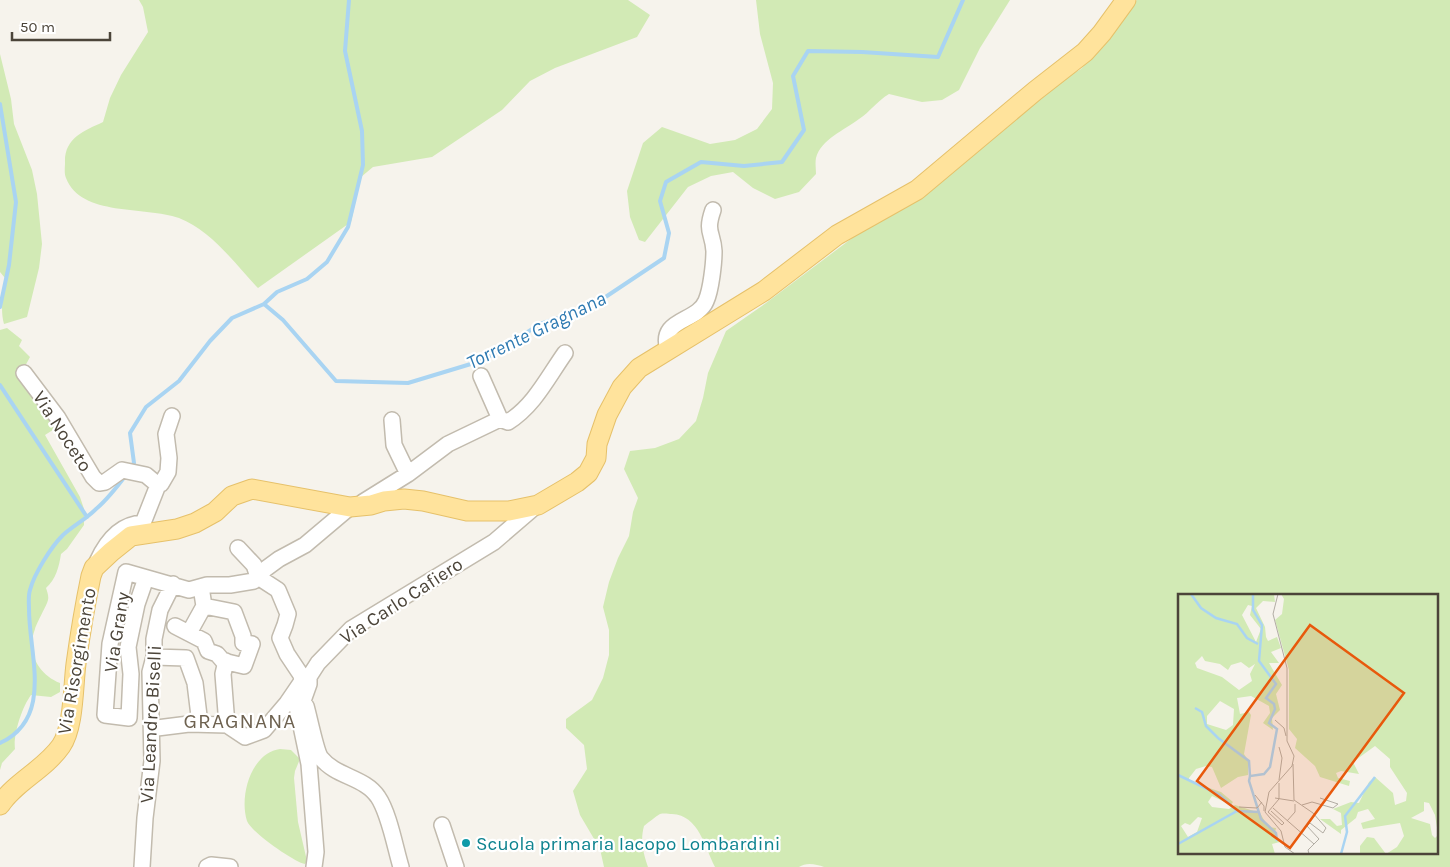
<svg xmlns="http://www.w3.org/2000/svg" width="1450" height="867" font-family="Karla,sans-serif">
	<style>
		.green { fill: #d2eab5; fill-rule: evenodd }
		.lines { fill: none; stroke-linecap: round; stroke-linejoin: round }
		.stream { stroke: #a9d4f2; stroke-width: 4 }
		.minor-casing { stroke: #c2bbae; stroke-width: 18 }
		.major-casing { stroke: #e6c16a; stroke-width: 21 }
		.minor { stroke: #fff; stroke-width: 15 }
		.major { stroke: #ffe39c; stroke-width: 19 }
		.culture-dot { fill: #0f9aa8; stroke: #fff; stroke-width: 2 }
		.labels { text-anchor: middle; stroke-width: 4.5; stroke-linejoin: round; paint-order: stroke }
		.street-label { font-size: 19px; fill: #4b4439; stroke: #fff }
		.culture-label { font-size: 19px; fill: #0d838f; stroke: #fff; text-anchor: start }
		.water-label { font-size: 20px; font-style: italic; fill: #2e7ab2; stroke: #fff }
		.quarter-label { font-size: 21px; letter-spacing: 1px; fill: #6e6250; stroke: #fff }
		.inset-river { fill: none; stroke: #a9d4f2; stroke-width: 2.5 }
		.inset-road { fill: none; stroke: #b2ada4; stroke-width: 1 }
		.view { fill: #e8590c; fill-opacity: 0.15; stroke: #e8590c; stroke-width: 2.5 }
		.inset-edge { fill: none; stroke: #4b4439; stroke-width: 2.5 }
	</style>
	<rect width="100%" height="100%" fill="#f6f3ec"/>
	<path class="green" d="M139 0H628L650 15 637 37 555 68 530 81 502 110 432 157 373 167 361 177 351 222 258 288C235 264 212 231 179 218 145 206 81 217 66 178 64 174 65 167 65 163 64 138 84 131 103 122L110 98 121 75 148 32 143 7Z
		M756 0H1010L980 48 959 90 942 100 922 102 889 94C877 101 870 112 859 119 845 130 821 139 816 158 815 163 816 169 816 174L799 192 775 199 753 188 733 172 711 176 688 187 645 242 639 240 630 217 627 191 643 143 662 127 710 144 735 140 757 129 772 109 773 83 760 34Z
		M1137 0H1450V867H824C816 864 806 862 799 867H715C705 848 699 815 672 814 669 814 664 813 660 814 655 817 649 822 644 826 640 841 643 852 648 867H604L600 849 580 815 573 791 587 769 584 745 566 728V719L592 700 603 678 609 655V630L603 607 609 582 618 558 629 536 633 512 638 498 624 469 630 451 655 448 679 439 696 421 703 398 708 373 726 331 766 303 965 153 1046 90 1081 69 1109 38ZM1179 596H1436V853H1179Z
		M0 54 11 99 14 124 32 170 37 194 42 244 39 268 27 317 4 324C0 310 3 292 5 278L0 272Z
		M7 328 22 340 19 346 30 357 24 368 59 426 45 435 80 497 84 509V525L67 549 61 554C59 567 56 579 46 588 47 591 49 596 48 600 47 605 37 622 35 629 26 652 38 674 60 683V692L51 697 31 695C22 707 13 735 15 749L2 763 0 770V330Z
		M280 749 291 750 300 759 295 771 294 778 298 822 307 861 305 864C294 862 251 832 247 821 239 796 251 753 280 749Z"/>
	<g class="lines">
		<path class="stream" d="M0 104 16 202 9 265 0 307
			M264 304 277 292 307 279 327 262 348 227 363 165 362 131 345 51 349 0
			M0 385 87 517
			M131 467 134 463 130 433 146 407 179 381 210 341 232 318 264 304 283 320 336 381 408 383 484 360 540 324 589 308 664 258 669 233 660 201 666 182 701 162 744 166 782 162 804 130 793 76 808 51 862 52 938 57 963 0
			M0 743C54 718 29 655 29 609 29 603 28 596 30 590 34 574 51 547 63 535 73 526 86 519 96 509 108 499 117 487 126 475"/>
		<defs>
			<path id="minor" d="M668 350C658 318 697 323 706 301 711 290 714 263 714 251 713 232 705 233 713 210
				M24 373 58 418 93 477 99 483 105 482 122 470 146 475 158 485
				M481 376 500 419
				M392 420 394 445 408 474
				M361 505 363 502 408 474 448 444 500 419 508 422C534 406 548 377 565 353
				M238 548 254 565 258 577 278 590 288 614 285 625 280 638 287 654 301 675 302 681
				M97 562C106 542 119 524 143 523L158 485 161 484 168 472 169 458 166 434 172 416
				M146 578 137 604 128 647 131 674 129 718 105 715 110 644 126 572 189 590 207 585H230L254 581 264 570 279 559 305 545 350 507
				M175 626 204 641 208 651 217 654 223 661 244 666 252 644 243 643V636L234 612 204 606 201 587
				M189 633 204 606
				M154 657 186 658 195 683 200 724
				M226 661 223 674 227 725
				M306 706C309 716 316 752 321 758 336 777 365 777 378 797 389 813 395 847 401 867
				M152 727 157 728 189 724 227 725 245 737 264 730 287 703 302 681 309 684
				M442 825 456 867
				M142 867 145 818 152 761 150 672 154 657V639L160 610 173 584
				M207 867 211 865 230 867
				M314 867 316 852 309 764 297 707 304 698 309 684V677L318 663 351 629 494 542 537 505"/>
			<path id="major" d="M0 805C15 782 44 770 61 746 74 727 73 687 76 664 80 635 85 605 91 576L94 568 111 552 131 536 177 529 195 523 215 512 232 496 252 489 350 507 371 505 384 501 404 499 423 501 467 511H509L538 505 577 482 588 473 596 458 597 444 607 415 622 387 639 368 764 291 837 235 917 190 1035 91 1085 52 1102 33 1126 0"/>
		</defs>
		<use href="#minor" class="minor-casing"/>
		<use href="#major" class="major-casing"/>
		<use href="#minor" class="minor"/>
		<use href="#major" class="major"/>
	</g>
	<circle class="culture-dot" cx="466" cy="843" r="5"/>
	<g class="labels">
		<g class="street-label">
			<text transform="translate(63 431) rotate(57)" y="7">Via Noceto</text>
			<text transform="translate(401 600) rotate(-33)" y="7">Via Carlo Cafiero</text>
			<text transform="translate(116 632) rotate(-81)" y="7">Via Grany</text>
			<text transform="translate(76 661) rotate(-80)" y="7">Via Risorgimento</text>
			<text transform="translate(150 724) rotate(-87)" y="7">Via Leandro Biselli</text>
		</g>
		<g class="culture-label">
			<text x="476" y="850">Scuola primaria Iacopo Lombardini</text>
		</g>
		<g class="water-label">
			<text transform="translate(536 330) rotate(-26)" y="7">Torrente Gragnana</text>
		</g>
		<g class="quarter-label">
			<text x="240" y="728">GRAGNANA</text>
		</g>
	</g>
	<g transform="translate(1178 594)">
		<rect width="260" height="260" fill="#f6f3ec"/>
		<path d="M0 0H96L97 8 85 7 78 14 87 33 88 43 90 47 99 43 103 54 93 58 101 69H91L104 91 98 100 102 116 94 124 95 136 85 129 92 119 91 112 73 102 59 104 62 120 71 118 73 121 66 160 70 166V181L60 183 43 194 34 173 28 172 18 175 11 184V187L43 198 55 208 53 211 34 202 30 208 34 213 51 215 57 211 82 219 90 233 98 234 97 239 102 248 94 250 97 260H0ZM70 11 74 12 72 21 83 35 78 48 64 21ZM24 62 27 67 42 70 50 76 53 71 63 68 71 74 77 70 72 80 74 87 61 96 44 83 19 74 17 69ZM42 107 56 115 55 131 48 136 29 130V122ZM20 223 24 224 19 238 10 243 3 232 7 229 12 231ZM103 0H260V240L257 221 251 209 246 208V217L233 224 252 230 254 241 257 244 260 241V260H182V252L189 243 196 244 208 260 219 253 226 242 222 229 185 235 183 229 197 225 190 215 180 218 178 224 163 236V240L142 225H152L159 232 164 231 163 219 155 215 173 208 181 209 191 188 197 183 215 199 217 211 228 207 229 199 212 173V165L197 152 175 168 181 180 163 177 158 179 160 184 172 187 171 192 142 183 137 172 117 154 119 145 111 135V76L97 26 104 20 106 5Z" fill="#d2eab5" fill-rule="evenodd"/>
		<path class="inset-river" d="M13 0 23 14 38 24 59 30 69 44 80 50M75 0V16L84 31 81 67 98 90 88 104 96 110 97 115 91 129 99 135 92 173 86 180 72 182 71 187 83 225 98 239 99 247M17 114 24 118 28 132 40 144 71 167 72 182M0 181 42 201 58 216M0 250 59 217 81 218M163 260 169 238 167 222 197 183"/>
		<path class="inset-road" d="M100 0 95 20 109 74V147L116 162 114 172 91 198 87 218 103 237 107 253 117 260M97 126 106 134 108 142M101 153 104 164 101 186M115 170 116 206 135 219 148 234 145 239 132 229 129 232 141 245 130 256 131 260M101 189V205L90 218 104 231 106 229M77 201 86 212V217M97 204 116 207M124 211 134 208 155 214 160 210 142 204M61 213 79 214 84 208M95 214 136 250M93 217 106 229M109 227 117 218V210"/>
		<path class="view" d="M132 31 226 99 112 254 19 187Z"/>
		<rect width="260" height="260" class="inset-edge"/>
	</g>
	<path d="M12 32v8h98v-8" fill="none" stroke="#4b4439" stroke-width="2.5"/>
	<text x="20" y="32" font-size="15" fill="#4b4439" stroke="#ffffff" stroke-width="4" paint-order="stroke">50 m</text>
</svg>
